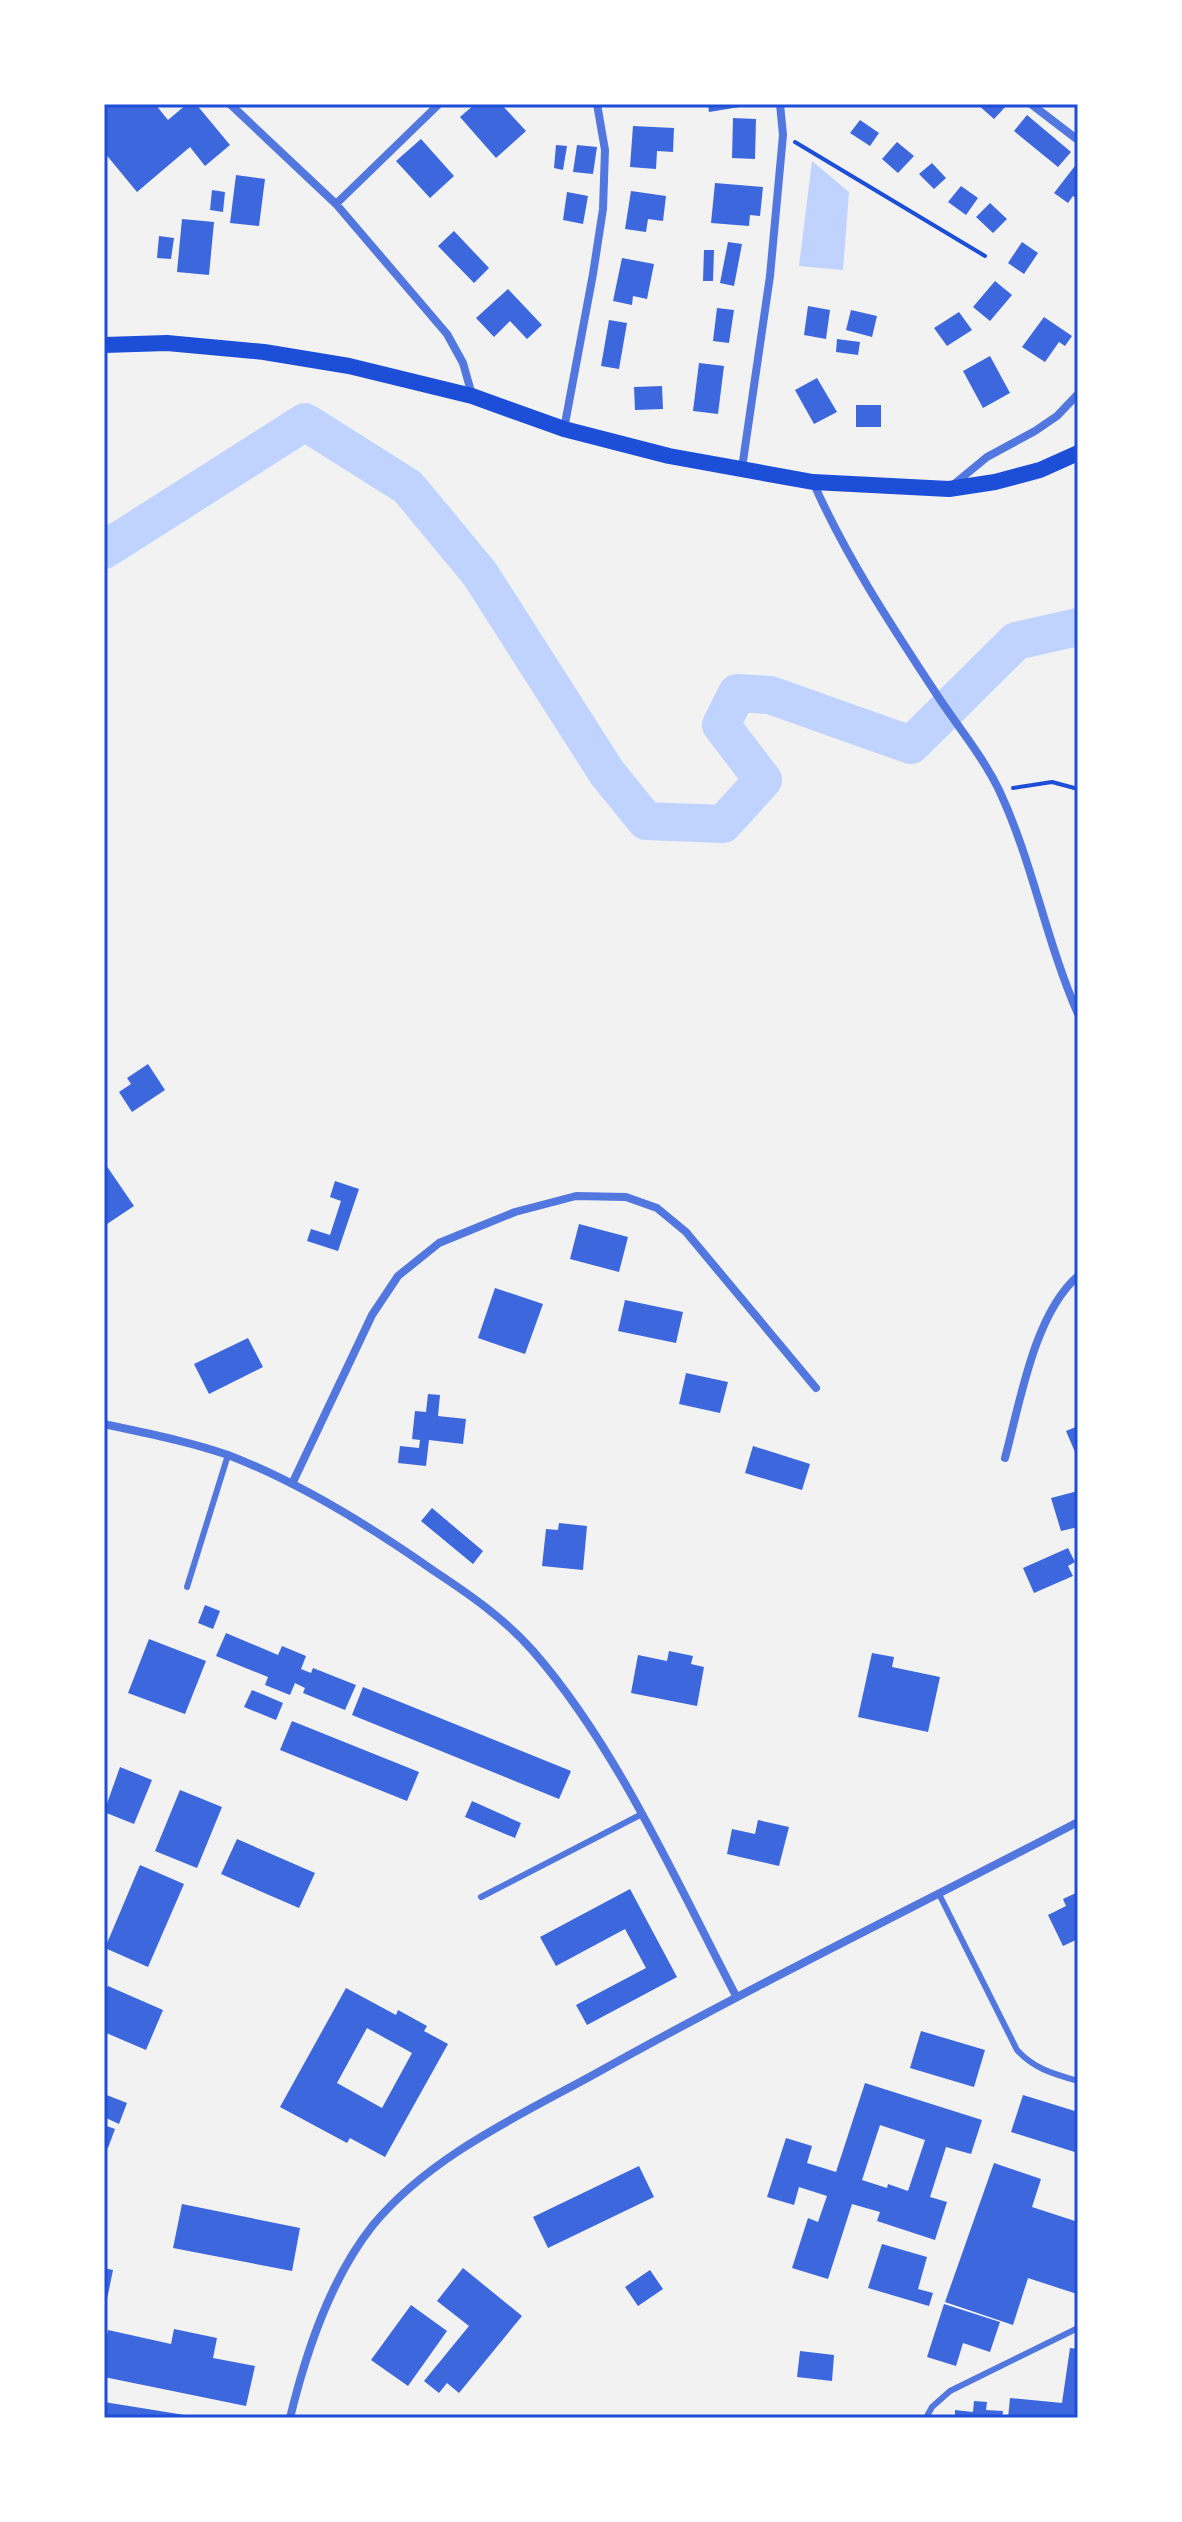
<svg xmlns="http://www.w3.org/2000/svg" width="1182" height="2522" font-family="Lato,sans-serif">
	<style>
		.water { fill: #bfd3fe }
		.lines { fill: none; stroke-linecap: round; stroke-linejoin: round }
		.river { stroke: #bfd3fe; stroke-width: 38 }
		.building { fill: #3d67dc; fill-rule: evenodd }
		.path { stroke: #1d4ed8; stroke-width: 4 }
		.service { stroke: #5277de; stroke-width: 6 }
		.minor { stroke: #5277de; stroke-width: 8 }
		.secondary { stroke: #1d4ed8; stroke-width: 16 }
		.neatline { fill: none; stroke: #1d4ed8; stroke-width: 3 }
	</style>
	<rect width="100%" height="100%" fill="#f2f2f2"/>
	<path class="water" d="M812 161 849 192 843 270 799 266Z"/>
	<g class="lines">
		<path class="river" d="M104 550 305 422 408 487 480 574 607 773 646 821 723 824 763 780 721 725 737 693 770 695 911 745 1016 641 1078 627"/>
	</g>
	<path class="building" d="M104 104H155L168 120 187 104H196L230 145 205 166 190 147 137 192 104 152Z
		M475 104H501L526 131 496 158 460 117Z
		M708 104H746V106L709 112Z
		M977 104H1008L994 119Z
		M1027 115 1071 152 1058 167 1014 131Z
		M733 118 756 119 755 159 732 158Z
		M860 120 879 133 870 146 850 133Z
		M633 126 674 128 673 152 657 151 656 169 630 167Z
		M421 139 454 176 430 198 396 161Z
		M897 142 914 156 898 173 882 159Z
		M556 145 567 146 563 170 554 168Z
		M577 145 597 147 593 174 573 172Z
		M1078 162V200L1073 196 1068 203 1054 193Z
		M932 163 946 178 934 189 919 174Z
		M236 175 265 179 259 226 230 223Z
		M715 183 763 187 760 216 750 215 749 226 711 223Z
		M961 186 978 198 966 215 948 202Z
		M212 190 225 192 223 212 210 210Z
		M631 191 666 196 663 221 648 219 646 232 625 229Z
		M567 192 588 196 583 224 563 220Z
		M990 203 1007 219 993 233 976 217Z
		M182 219 214 222 209 275 177 272Z
		M454 231 489 268 474 283 438 246Z
		M159 236 174 238 171 259 157 258Z
		M728 242 742 244 734 286 720 283Z
		M1022 242 1038 253 1024 274 1008 263Z
		M704 250H714L713 281H703Z
		M622 258 654 264 647 299 633 296 632 305 613 301Z
		M995 281 1012 295 990 321 973 307Z
		M508 289 542 325 527 339 510 321 494 337 476 318Z
		M808 306 830 310 826 339 804 335Z
		M717 308 734 310 729 343 713 341Z
		M851 310 877 316 872 337 846 330Z
		M959 312 972 330 947 346 934 328Z
		M1044 317 1072 336 1065 346 1059 342 1045 362 1022 347Z
		M609 320 627 323 619 369 601 366Z
		M837 339 860 342 858 355 836 352Z
		M990 356 1010 393 983 408 963 371Z
		M699 363 724 366 718 414 693 411Z
		M817 378 837 412 814 424 795 390Z
		M662 386 663 409 635 410 634 387Z
		M856 405H881V427H856Z
		M148 1064 165 1090 132 1112 119 1092 131 1084 127 1078Z
		M106 1165 134 1206 104 1226V1167Z
		M335 1181 359 1189 338 1251 307 1241 311 1229 330 1235 341 1201 330 1197Z
		M579 1224 628 1237 619 1272 570 1259Z
		M495 1288 543 1304 525 1354 478 1338Z
		M625 1300 683 1312 676 1343 618 1331Z
		M248 1338 263 1367 209 1394 194 1364Z
		M686 1373 728 1382 720 1413 679 1404Z
		M428 1394 440 1395 438 1416 466 1419 463 1444 429 1440 426 1466 398 1463 400 1446 419 1448 420 1440 412 1439 415 1411 426 1412Z
		M1078 1426V1459L1066 1431Z
		M753 1446 810 1464 802 1490 745 1473Z
		M1078 1491V1527L1061 1531 1051 1498Z
		M432 1508 483 1551 473 1564 421 1521Z
		M559 1523 587 1526 583 1570 542 1566 546 1529 558 1530Z
		M1068 1548 1075 1562 1068 1566 1073 1576 1034 1593 1023 1568Z
		M205 1605 220 1611 213 1629 198 1623Z
		M226 1633 278 1655 282 1646 306 1656 301 1669 311 1673 313 1668 356 1685 345 1710 303 1693 305 1688 295 1683 290 1695 265 1685 268 1677 216 1656Z
		M149 1639 206 1661 185 1714 128 1693Z
		M669 1651 693 1656 691 1664 704 1667 697 1706 631 1693 638 1655 667 1661Z
		M872 1653 894 1657 892 1667 940 1677 928 1732 858 1717Z
		M363 1687 571 1771 559 1799 352 1715Z
		M252 1690 283 1703 276 1720 244 1707Z
		M292 1721 419 1772 407 1801 280 1750Z
		M120 1767 152 1780 134 1824 104 1812Z
		M180 1790 222 1807 197 1868 155 1851Z
		M472 1801 521 1823 515 1838 465 1817Z
		M758 1820 789 1827 779 1866 727 1854 732 1829 755 1834Z
		M237 1839 315 1873 299 1908 221 1874Z
		M140 1865 184 1884 148 1967 105 1948Z
		M630 1889 677 1977 587 2025 576 2005 646 1968 625 1929 556 1966 540 1937Z
		M1078 1892V1939L1063 1946 1048 1915 1066 1906 1063 1899Z
		M108 1986 163 2010 146 2050 104 2032V1994Z
		M346 1988 396 2015 398 2010 427 2026 424 2031 448 2044 385 2157 350 2138 347 2143 280 2107ZM367 2028 412 2053 382 2108 337 2083Z
		M921 2031 985 2050 974 2087 910 2068Z
		M865 2083 982 2120 971 2154 946 2147 930 2197 947 2202 935 2240 877 2221 880 2212 852 2204 828 2279 792 2268 808 2218 818 2222 827 2196 799 2187 794 2205 767 2197 786 2138 812 2146 807 2163 836 2172ZM880 2125 925 2140 908 2191 888 2184 887 2188 862 2180Z
		M104 2094 127 2103 119 2124 104 2117Z
		M1023 2095 1078 2112V2153L1011 2132Z
		M104 2125 115 2129 108 2148 104 2147Z
		M994 2163 1041 2179 1032 2207 1078 2222 1077 2294 1028 2278 1013 2325 945 2302Z
		M639 2166 654 2197 548 2248 533 2217Z
		M182 2204 300 2228 292 2271 173 2248Z
		M882 2244 927 2257 918 2289 933 2293 929 2306 868 2288Z
		M104 2268 113 2270 105 2309H104Z
		M463 2268 522 2316 459 2393 447 2383 439 2393 424 2381 469 2326 437 2301Z
		M650 2270 663 2289 638 2306 625 2287Z
		M944 2304 1000 2322 990 2352 963 2343 956 2366 927 2357Z
		M411 2305 447 2331 408 2386 371 2360Z
		M174 2329 217 2338 213 2358 255 2366 246 2406 104 2377V2351L108 2330 171 2344Z
		M1070 2348 1078 2349V2418H1008L1010 2398 1062 2403Z
		M800 2351 834 2355 832 2381 797 2377Z
		M974 2401 987 2402 986 2410 1003 2411 1002 2418H955V2410L973 2412Z
		M104 2402 191 2416V2418H104Z"/>
	<g class="lines">
		<path class="path" d="M795 142 985 256
			M1013 788 1052 782 1078 789"/>
		<path class="service" d="M187 1587 228 1455
			M939 1894 1017 2050C1034 2069 1054 2074 1078 2081
			M481 1897 642 1814
			M926 2418 932 2407 950 2391 1078 2328"/>
		<path class="minor" d="M230 104 336 204 447 334 463 363 472 395
			M1031 104 1078 140
			M336 204 439 104
			M564 429 593 274 603 209 605 150 597 104
			M742 468 770 276 783 135 780 104
			M813 482C847 559 893 628 939 698 959 728 983 757 999 790 1032 860 1046 941 1078 1014
			M953 485 987 457 1035 431 1057 416 1078 394
			M104 1424C145 1433 188 1441 228 1455 301 1483 370 1526 434 1571 469 1594 505 1619 533 1651 617 1747 677 1883 736 1996
			M1005 1458C1020 1403 1034 1314 1078 1276
			M292 1484 372 1315 398 1276 439 1243 515 1212 576 1196 626 1197 657 1208 686 1232 816 1388
			M290 2418C306 2352 330 2279 373 2225 432 2154 523 2114 602 2070 758 1983 919 1905 1078 1822"/>
		<path class="secondary" d="M104 345 167 343 264 352 349 366 472 396 564 429 669 456 813 482 949 489 995 482 1040 470 1078 453"/>
	</g>
	<rect width="1182" height="2522" fill="none" stroke="#ffffff" stroke-width="212"/>
	<rect x="106" y="106" width="970" height="2310" class="neatline"/>
</svg>
